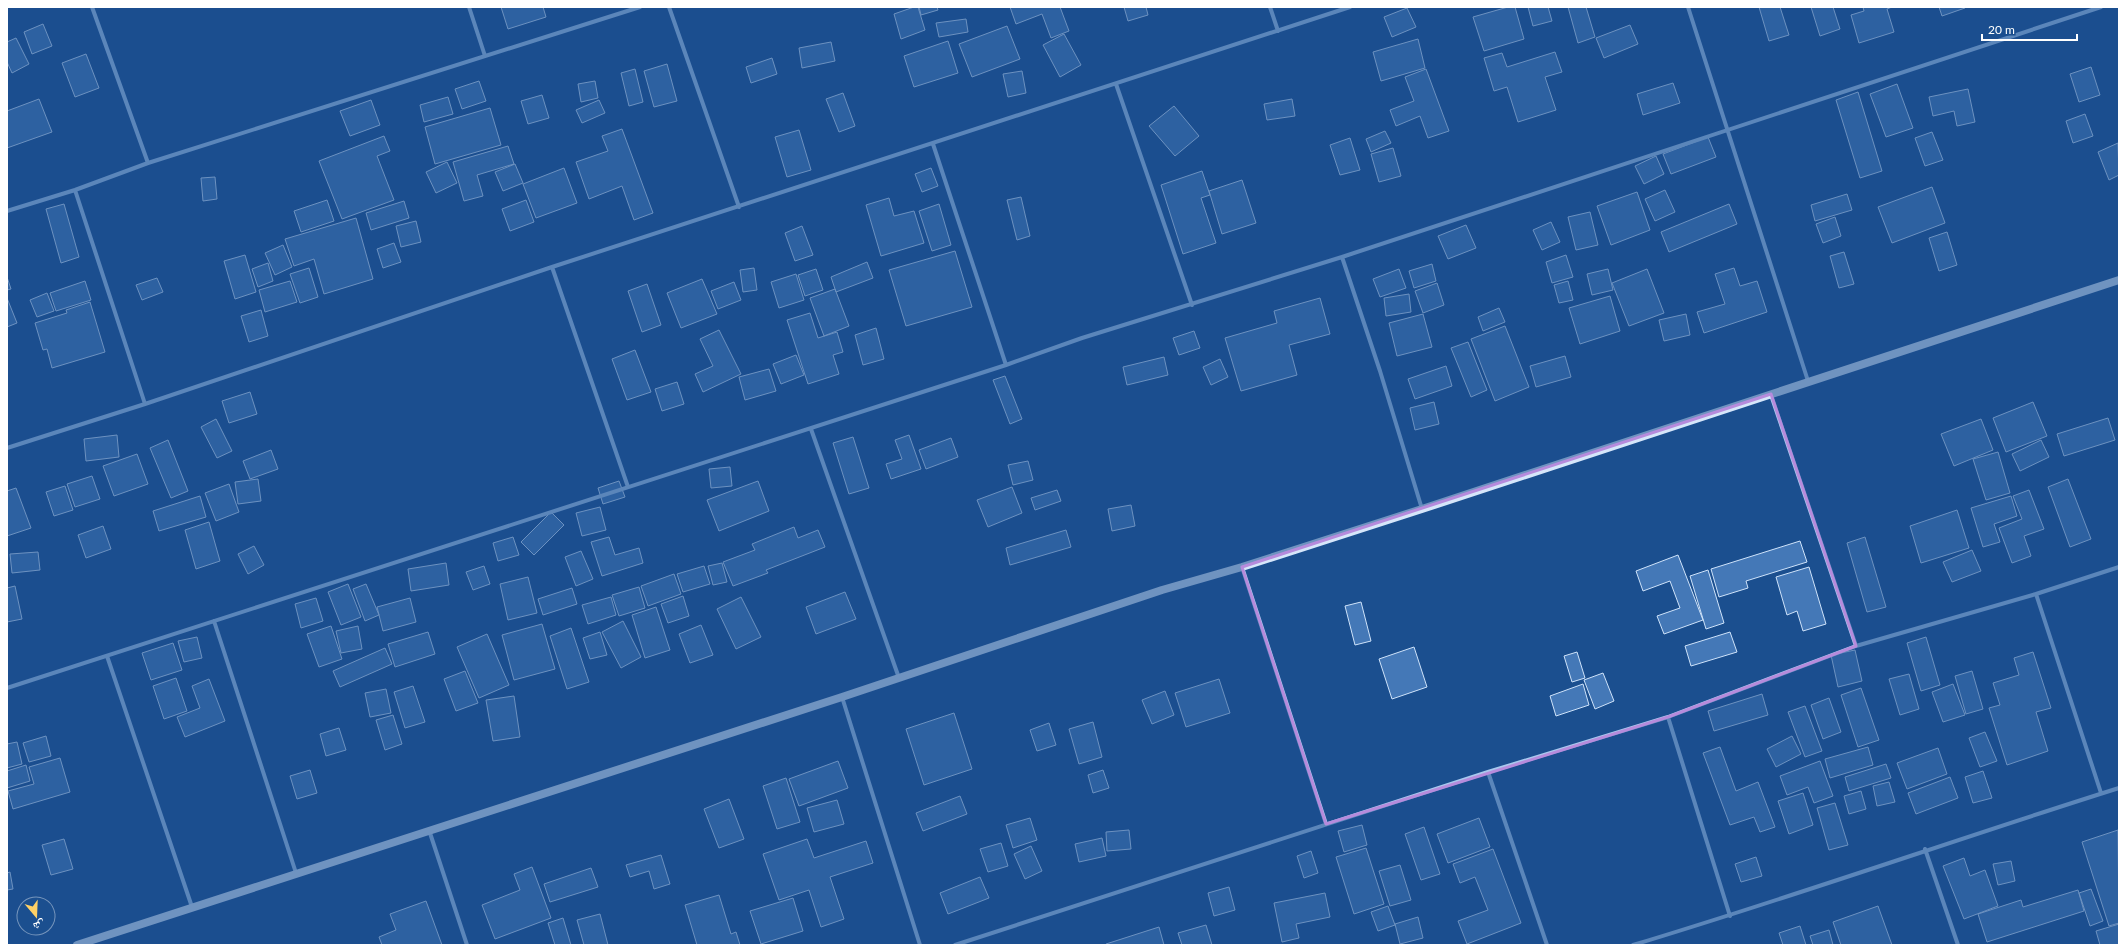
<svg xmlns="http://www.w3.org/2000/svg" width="2126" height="952" font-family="Lato,'Noto Naskh Arabic',sans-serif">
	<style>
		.building { fill: #4478b7; stroke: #cfe3fa }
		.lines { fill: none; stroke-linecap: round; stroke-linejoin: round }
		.street { stroke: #a9c9ee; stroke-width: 4 }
		.secondary { stroke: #d6e6fa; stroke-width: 8 }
		.marked { fill: none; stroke: #b68bdc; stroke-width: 3; stroke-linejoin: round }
	</style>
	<rect width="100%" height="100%" fill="#1b4f8f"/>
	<path class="building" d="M501 7H543L546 17 508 29Z
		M914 7H918L925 30 901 39 894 14Z
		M919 7H937L938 10 921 15Z
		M1010 7H1060L1069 31 1051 38 1042 14 1016 24Z
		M1124 7H1146L1148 15 1128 21Z
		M1508 7H1515L1524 39 1484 51 1473 17Z
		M1528 7H1548L1552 21 1533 26Z
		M1568 7H1586L1595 37 1578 43Z
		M1759 7H1780L1789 35 1769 41Z
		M1811 7H1833L1840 29 1820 36Z
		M1863 7H1892L1887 9 1894 32 1859 43 1851 15 1864 11Z
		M1939 7H1964L1965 8 1942 16Z
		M1407 8 1416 27 1392 37 1384 17Z
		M966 19 968 32 939 37 936 23Z
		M43 24 52 46 32 54 24 32Z
		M1630 25 1638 44 1604 58 1596 38Z
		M1007 26 1020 59 972 77 959 44Z
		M1064 34 1081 65 1060 77 1043 45Z
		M16 38 29 64 12 73 7 62V42Z
		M1418 39 1425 68 1381 81 1373 52Z
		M948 41 958 73 914 87 904 56Z
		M831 42 835 61 802 68 799 48Z
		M1555 52 1562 72 1545 77 1556 110 1518 122 1507 87 1494 91 1484 58 1502 53 1507 67Z
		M86 54 99 88 75 97 62 63Z
		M772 58 777 74 751 83 746 67Z
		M667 64 677 101 654 107 644 71Z
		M2091 67 2100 95 2079 102 2070 74Z
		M635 69 643 102 629 106 621 73Z
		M1426 69 1449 131 1428 138 1420 116 1396 126 1390 110 1414 101 1405 77Z
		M1022 71 1026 93 1008 97 1003 74Z
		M479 81 486 101 462 109 455 89Z
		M595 81 598 98 581 102 578 84Z
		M1673 83 1680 103 1643 115 1637 94Z
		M1897 84 1913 128 1886 137 1870 94Z
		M1968 89 1975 122 1957 126 1954 111 1933 116 1929 97Z
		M1858 92 1882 171 1860 178 1836 100Z
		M843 93 855 126 839 132 826 99Z
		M542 95 549 118 528 124 521 101Z
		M448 97 453 114 424 122 420 105Z
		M39 99 52 132 7 148V111Z
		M1292 99 1295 116 1267 120 1264 104Z
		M371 100 380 125 350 136 340 111Z
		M599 100 605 113 582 123 576 110Z
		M1174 106 1199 136 1175 156 1149 126Z
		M490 108 501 145 435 164 425 127Z
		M2085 114 2093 136 2073 143 2066 121Z
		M622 129 653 213 634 220 622 186 589 199 576 162 608 151 602 136Z
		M799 130 811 170 787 177 775 137Z
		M1385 131 1391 143 1371 152 1366 139Z
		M1932 132 1943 160 1925 166 1915 138Z
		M384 136 390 151 377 156 394 200 342 219 319 161Z
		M1708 137 1716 157 1671 174 1663 154Z
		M1350 138 1360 170 1340 175 1330 145Z
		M2118 143 2119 175 2109 180 2098 152Z
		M508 146 514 164 477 175 483 196 464 201 453 162Z
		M1393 148 1401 176 1379 182 1371 154Z
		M1656 156 1664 174 1644 184 1635 166Z
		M447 162 457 183 436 193 426 172Z
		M515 164 523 183 503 191 495 172Z
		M564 168 577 203 536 218 523 184Z
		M931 168 938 186 922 192 915 174Z
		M1202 171 1210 195 1201 198 1216 243 1183 254 1161 185Z
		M215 177 217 199 203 201 201 178Z
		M1242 180 1256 223 1222 234 1209 191Z
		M1932 187 1945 223 1892 243 1878 207Z
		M1665 190 1675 212 1655 221 1645 199Z
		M1637 192 1650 230 1611 245 1597 206Z
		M1847 194 1852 210 1815 221 1811 205Z
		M1021 197 1030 236 1017 240 1007 200Z
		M889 198 894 216 914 211 924 243 881 256 866 205Z
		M327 200 334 221 301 232 294 211Z
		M526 200 534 222 510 231 502 209Z
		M404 201 409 218 371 230 366 213Z
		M64 204 79 257 61 263 46 209Z
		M939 204 951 245 932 251 919 211Z
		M1729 204 1737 224 1669 252 1661 232Z
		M1590 212 1598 245 1576 250 1568 217Z
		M1835 217 1841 236 1823 243 1816 224Z
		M356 218 373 279 324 294 314 259 294 266 285 239Z
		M416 221 421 242 401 247 396 226Z
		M1551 222 1560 242 1542 250 1533 230Z
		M1466 225 1476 248 1448 259 1438 236Z
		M802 226 813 255 795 261 785 233Z
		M1947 232 1957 265 1939 271 1929 238Z
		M394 243 401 262 383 268 377 249Z
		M283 245 292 267 275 275 265 253Z
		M955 251 972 307 906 326 889 270Z
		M1844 252 1854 284 1839 288 1830 256Z
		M245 255 256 292 235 299 224 261Z
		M1566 255 1573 277 1552 283 1546 262Z
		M867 262 873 278 836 292 831 277Z
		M268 263 273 281 258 287 252 269Z
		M1432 264 1436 281 1414 288 1409 271Z
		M309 268 318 297 300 303 290 274Z
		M754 268 757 290 743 292 740 270Z
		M1734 268 1740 286 1757 281 1767 312 1704 333 1697 312 1725 304 1715 274Z
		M816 269 823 290 805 296 798 275Z
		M1399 269 1406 288 1380 297 1373 279Z
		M1608 269 1613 290 1592 295 1587 274Z
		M1647 269 1664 313 1629 326 1612 283Z
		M796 274 804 300 779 308 771 282Z
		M7 277 11 289 7 290Z
		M157 278 163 292 142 300 136 285Z
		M702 279 717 314 681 328 667 293Z
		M85 281 91 300 56 311 50 293Z
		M290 281 297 302 265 312 259 290Z
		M1568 281 1573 300 1559 303 1554 285Z
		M734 282 741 300 718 309 711 291Z
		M1437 283 1444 305 1423 313 1415 291Z
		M647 284 661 325 642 332 628 291Z
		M835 289 849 326 824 336 810 298Z
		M47 293 54 311 37 317 30 300Z
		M1409 294 1411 312 1386 316 1384 298Z
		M1610 296 1620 331 1580 344 1569 308Z
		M7 298 17 323 7 327Z
		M1320 298 1330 334 1289 345 1297 375 1241 391 1225 338 1277 323 1274 311Z
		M90 302 105 352 52 368 47 349 43 350 35 323 67 313 66 310Z
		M1499 308 1505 322 1483 331 1478 317Z
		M261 310 268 336 249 342 241 316Z
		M810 313 818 338 837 332 843 352 833 355 839 374 808 384 787 320Z
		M1423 314 1432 347 1397 356 1389 323Z
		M1686 314 1690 335 1664 341 1659 320Z
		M1505 326 1529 387 1495 401 1471 339Z
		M876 328 884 359 863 365 855 335Z
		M719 330 741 374 703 392 695 374 713 366 700 339Z
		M1194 331 1200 348 1179 355 1173 338Z
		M1468 342 1487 390 1471 397 1451 348Z
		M635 350 651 392 627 400 612 359Z
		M796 355 804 375 781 384 773 364Z
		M1565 356 1571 377 1536 387 1530 366Z
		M1164 357 1168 375 1127 385 1123 367Z
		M1220 359 1228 377 1211 385 1203 367Z
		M1446 366 1452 386 1415 399 1408 379Z
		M769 369 776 391 745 400 739 377Z
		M1005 376 1022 419 1010 424 993 380Z
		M677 382 684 404 662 411 655 389Z
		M250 392 257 414 229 423 222 401Z
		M1434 402 1439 424 1415 430 1410 408Z
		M2033 402 2047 436 2006 452 1993 418Z
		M2108 418 2115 440 2064 456 2057 434Z
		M216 419 232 451 217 458 201 427Z
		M1981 419 1993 450 1954 466 1941 434Z
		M117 435 119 457 86 461 84 439Z
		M909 435 921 469 891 479 886 464 902 459 895 440Z
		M853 437 869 488 849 494 833 443Z
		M951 438 958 457 926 469 919 450Z
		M168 440 188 491 171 498 150 448Z
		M2041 440 2049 457 2020 471 2012 454Z
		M271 450 278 469 250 479 243 461Z
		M1998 452 2010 493 1986 500 1973 459Z
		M137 454 148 484 114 496 103 466Z
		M1028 461 1033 480 1013 485 1008 465Z
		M730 467 732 486 711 488 709 469Z
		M92 476 100 499 75 507 67 484Z
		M258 479 261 501 238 504 235 482Z
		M2068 479 2091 539 2070 547 2048 487Z
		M619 481 625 497 603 504 598 488Z
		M758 481 769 511 719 531 707 500Z
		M229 484 239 512 216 521 205 493Z
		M65 486 73 510 54 516 46 492Z
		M1012 487 1022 513 988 527 977 500Z
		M16 488 31 528 7 536V491Z
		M1057 490 1061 501 1035 510 1031 498Z
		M2029 490 2044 529 2024 536 2031 556 2012 563 1999 528 2022 519 2013 496Z
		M200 496 206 517 159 531 153 511Z
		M2011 496 2017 516 1994 524 2000 542 1983 547 1971 508Z
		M1131 505 1135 526 1112 531 1108 509Z
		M600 507 606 530 582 536 576 513Z
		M1957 510 1969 548 1921 563 1910 526Z
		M551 512 564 525 534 555 521 542Z
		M209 522 220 561 196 569 185 530Z
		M103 526 111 549 86 558 78 535Z
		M794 527 798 538 818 530 825 547 766 570 768 573 733 586 723 562 755 550 752 544Z
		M1066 530 1071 547 1010 565 1006 548Z
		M513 537 519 555 498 561 493 543Z
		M609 537 615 555 639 548 643 563 602 576 591 542Z
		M1865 537 1886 607 1867 612 1847 543Z
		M1800 541 1807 562 1746 581 1748 588 1719 597 1711 569Z
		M254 546 264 565 248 574 238 554Z
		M1972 550 1981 571 1952 582 1943 562Z
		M581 551 593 579 576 586 565 557Z
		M38 552 40 570 12 573 10 554Z
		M1678 555 1703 620 1664 634 1657 616 1680 608 1670 581 1643 591 1636 571Z
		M446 563 449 585 411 591 408 569Z
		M722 563 727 582 713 585 708 566Z
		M484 566 490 584 473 590 466 572Z
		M704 566 710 584 683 592 677 574Z
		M1809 567 1826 624 1803 631 1797 611 1787 615 1776 577Z
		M1708 570 1724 623 1706 629 1690 576Z
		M674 574 681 594 648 606 641 586Z
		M528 577 537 613 508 620 500 584Z
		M348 584 361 617 341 625 328 592Z
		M366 584 379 615 365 621 353 589Z
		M15 586 22 619 7 622V588Z
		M639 587 645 608 619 616 612 595Z
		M572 588 577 604 543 615 538 599Z
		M845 592 856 619 816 634 806 607Z
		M683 596 689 616 668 623 661 604Z
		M611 597 616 615 588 624 582 605Z
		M741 597 761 637 736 649 717 609Z
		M316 598 323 621 301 628 295 604Z
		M410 598 416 622 383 631 377 607Z
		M1361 602 1371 641 1355 645 1345 606Z
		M656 607 670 650 645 658 632 615Z
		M623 621 641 657 621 668 602 632Z
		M542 624 555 669 514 680 502 635Z
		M701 625 713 655 690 663 679 634Z
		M331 626 342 659 319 667 307 634Z
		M358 626 362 649 341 653 336 631Z
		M571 628 589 682 567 689 550 636Z
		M428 632 435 654 395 667 388 644Z
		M600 632 607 655 590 659 583 638Z
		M1730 632 1737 652 1691 666 1685 646Z
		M487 634 509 685 479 698 457 647Z
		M197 637 202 658 184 662 178 641Z
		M1926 637 1940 685 1921 691 1907 643Z
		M173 643 182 670 151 680 142 653Z
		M1414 647 1427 687 1392 699 1379 659Z
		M385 648 392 664 340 687 333 671Z
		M1855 650 1862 681 1838 687 1831 655Z
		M1577 652 1585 678 1572 682 1564 656Z
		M2033 652 2051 708 2036 712 2048 751 2007 765 1989 708 2000 705 1993 683 2019 675 2014 658Z
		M465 671 478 703 456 711 444 679Z
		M1972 671 1983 709 1966 714 1955 676Z
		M1603 673 1614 701 1595 709 1584 680Z
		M1909 674 1919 709 1900 715 1889 679Z
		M176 678 187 711 164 719 153 686Z
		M209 679 225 721 185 737 177 717 200 708 192 686Z
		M1219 679 1230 713 1186 727 1175 693Z
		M1583 684 1589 705 1556 716 1550 696Z
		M1953 684 1965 715 1943 722 1932 692Z
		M413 686 425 722 405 728 394 692Z
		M1861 688 1879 740 1858 747 1841 695Z
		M386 689 391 713 370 717 365 693Z
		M1165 691 1174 715 1152 724 1142 700Z
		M1762 694 1768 715 1714 731 1708 711Z
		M514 696 520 737 493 741 486 700Z
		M1829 698 1841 732 1823 739 1811 705Z
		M1805 706 1822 751 1805 757 1788 712Z
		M954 713 972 769 924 785 906 729Z
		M393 715 402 744 385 750 376 720Z
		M1093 722 1102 757 1079 764 1069 729Z
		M1049 723 1056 745 1037 751 1030 730Z
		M339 728 346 750 326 756 320 734Z
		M1985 732 1997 761 1980 767 1969 738Z
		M46 736 51 756 29 762 23 743Z
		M1792 736 1801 754 1776 767 1767 749Z
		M17 742 22 764 7 768V744Z
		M1720 747 1736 791 1758 782 1775 827 1760 832 1754 817 1730 825 1703 753Z
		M1868 747 1873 765 1830 778 1825 759Z
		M1938 748 1947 774 1907 789 1897 763Z
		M60 758 70 792 13 809 8 791 34 784 29 767Z
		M838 761 848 788 799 806 789 779Z
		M1820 761 1833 796 1814 803 1808 787 1787 795 1780 776Z
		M1886 764 1891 778 1849 791 1845 777Z
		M26 765 30 781 7 788V771Z
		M310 770 317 793 297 799 290 776Z
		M1103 770 1109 788 1093 793 1088 775Z
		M1983 771 1992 798 1973 803 1965 777Z
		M1950 777 1958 798 1916 814 1908 793Z
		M786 778 800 822 777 829 763 786Z
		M1889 782 1895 802 1877 806 1873 786Z
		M1861 791 1866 809 1849 814 1844 796Z
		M1803 793 1813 825 1789 834 1778 801Z
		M960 796 967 814 923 831 916 813Z
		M729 799 744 839 719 848 704 809Z
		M837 800 844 824 814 832 807 808Z
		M1835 803 1848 845 1829 850 1817 808Z
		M1030 818 1037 840 1013 848 1006 825Z
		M1479 818 1490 847 1448 863 1437 834Z
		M1362 825 1367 845 1344 852 1338 831Z
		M1424 827 1440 874 1421 880 1405 834Z
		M1129 830 1131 849 1107 851 1106 832Z
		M2118 830 2119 923 2109 926 2082 842Z
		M1102 838 1106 856 1079 862 1075 844Z
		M64 839 73 869 51 875 42 845Z
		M807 839 814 858 866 841 873 863 830 877 844 919 821 927 809 890 779 900 763 854Z
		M1001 843 1008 866 988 872 980 849Z
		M1031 846 1042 871 1025 879 1014 854Z
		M1366 848 1384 904 1354 914 1336 857Z
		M1493 849 1521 923 1467 944 1458 921 1488 910 1475 877 1460 883 1453 864Z
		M1311 851 1318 873 1304 878 1297 856Z
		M661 855 670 884 654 889 649 871 630 877 626 865Z
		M1756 857 1762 876 1741 882 1735 864Z
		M1964 858 1970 876 1985 870 1998 906 1964 919 1943 866Z
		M2011 861 2015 881 1998 885 1993 864Z
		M1400 865 1411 900 1390 906 1379 871Z
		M532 867 551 918 495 939 482 905 520 890 514 874Z
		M591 868 598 887 550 902 544 884Z
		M10 872 13 889 7 890V873Z
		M980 877 989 898 948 914 940 893Z
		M1229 887 1235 910 1214 916 1208 893Z
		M2091 889 2103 921 2090 926 2079 893Z
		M2078 890 2084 911 1987 942 1978 914 2021 900 2023 907Z
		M1325 893 1330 917 1296 924 1299 938 1282 942 1274 903Z
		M719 895 731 934 736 932 740 945H697L685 905Z
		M793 898 803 931 761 944 750 911Z
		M426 901 442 945H382L379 937 396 930 390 914Z
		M1388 906 1395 925 1378 931 1371 912Z
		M1878 906 1892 945H1841L1833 922Z
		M600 914 608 945H584L577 920Z
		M1418 917 1423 938 1400 944 1395 924Z
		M563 918 571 945H555L548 923Z
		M2119 924V945H2100L2096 931Z
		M1206 925 1212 945H1182L1178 933Z
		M1800 926 1806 945H1783L1779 933Z
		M1159 927 1164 945H1106V944Z
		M1829 930 1833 945H1813L1810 936Z"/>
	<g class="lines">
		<path class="street" d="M92 7 148 163
			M469 7 485 56
			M669 7 739 207
			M1270 7 1278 31
			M1688 7 1808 381
			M1116 84 1192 305
			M933 144 1006 365
			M75 190 145 404
			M7 211 75 190 148 163 640 7
			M1342 257 1380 371 1422 509
			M552 267 628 487
			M1771 395 1856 646
			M811 429 899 678
			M7 448 145 404 552 267 1350 7
			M1242 567 1326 824
			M2036 594 2101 793
			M214 621 296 873
			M107 656 192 907
			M7 688 1006 365 1082 338 1342 257 2101 7
			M842 697 920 945
			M1668 717 1730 916
			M1488 772 1547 945
			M429 830 467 945
			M1925 849 1958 945
			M955 945 1488 772 1668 717 1856 646 2036 594 2119 567
			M1633 945C1796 896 1957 839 2119 788"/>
		<path class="secondary" d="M77 945 842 697 1162 590 1242 567 1422 509 2119 280"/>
	</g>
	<path d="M0 0H2126V952H0ZM1771 394 1856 646 1668 717 1326 824 1242 567Z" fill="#1b4f8f" fill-opacity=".55" fill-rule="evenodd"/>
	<path class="marked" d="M1771 394 1856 646 1668 717 1326 824 1242 567Z"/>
	<rect width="2126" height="952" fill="none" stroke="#ffffff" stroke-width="16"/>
	<g transform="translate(36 916) rotate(161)"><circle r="19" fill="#1b4f8f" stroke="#7695bc"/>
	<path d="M0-3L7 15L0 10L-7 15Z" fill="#ffd166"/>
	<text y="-6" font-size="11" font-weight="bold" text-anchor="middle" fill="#ffffff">ش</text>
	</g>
	<path d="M1982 34v6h95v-6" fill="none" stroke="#ffffff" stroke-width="2"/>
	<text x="1988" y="34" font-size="12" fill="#ffffff" stroke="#1b4f8f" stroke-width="3" paint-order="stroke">20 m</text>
</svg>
